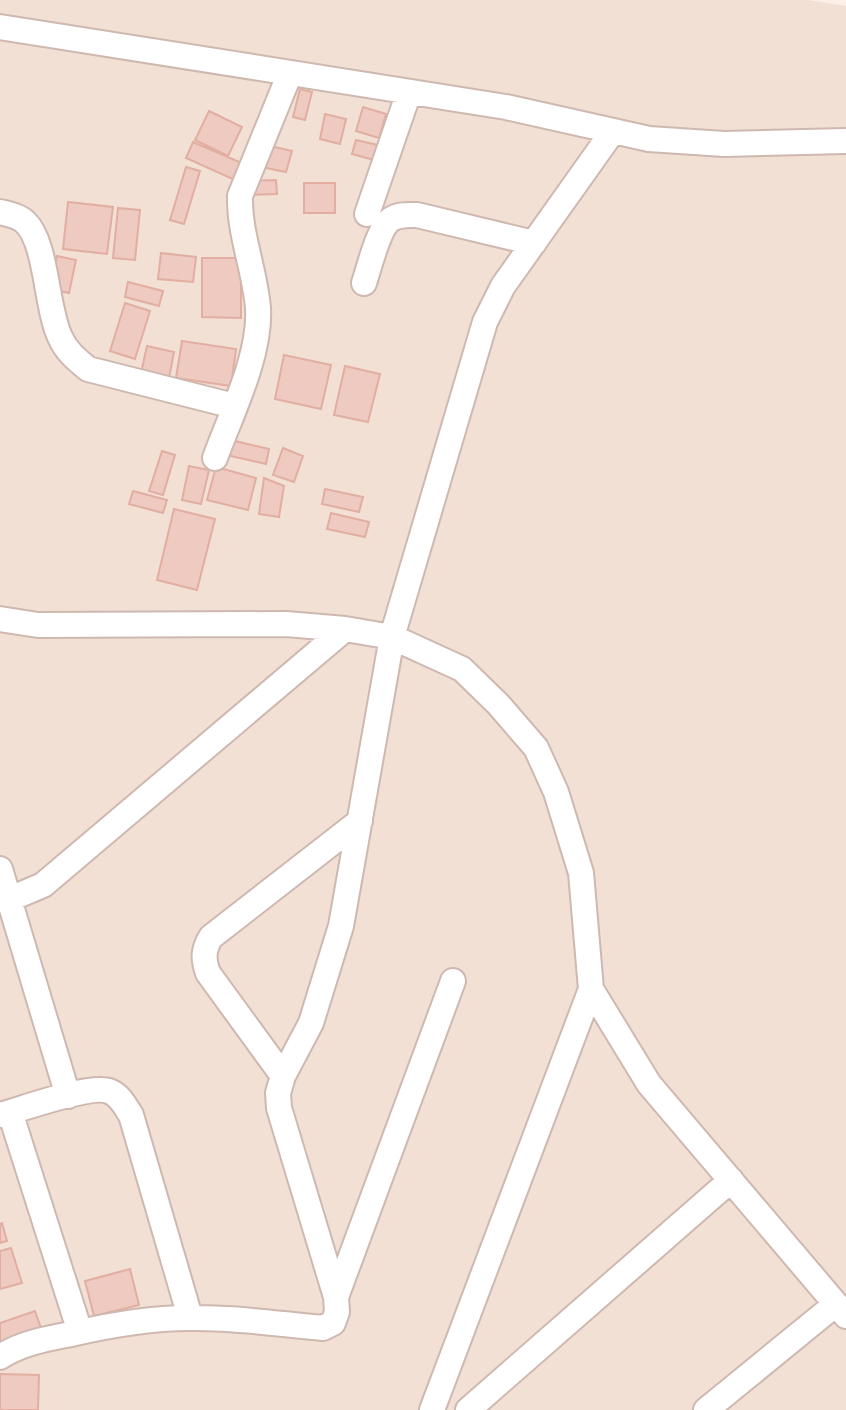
<svg xmlns="http://www.w3.org/2000/svg" width="846" height="1410" font-family="'Work Sans',sans-serif">
	<style>
		.residential { fill: #f2e0d5 }
		.building { fill: #efcac0; stroke: #e1aea1; stroke-width: 2 }
		.lines { fill: none; stroke-linecap: round; stroke-linejoin: round }
		.minor-casing { stroke: #ceb8b0; stroke-width: 28 }
		.minor { stroke: #fff; stroke-width: 24 }
	</style>
	<rect width="100%" height="100%" fill="#fbefe7"/>
	<path class="residential" d="M0 0H808L846 6V1410H0Z"/>
	<path class="building" d="M300 89 312 92 305 120 293 117Z
		M363 107 386 114 379 138 356 131Z
		M209 111 242 127 228 156 195 140Z
		M325 114 346 119 340 144 320 139Z
		M356 140 378 145 374 160 352 154Z
		M193 142 244 164 237 181 186 158Z
		M266 145 292 151 286 172 261 167Z
		M186 167 200 171 184 224 170 220Z
		M276 180 277 194 247 195 246 181Z
		M304 183H335V213H304Z
		M68 202 113 207 107 254 63 249Z
		M118 208 140 210 135 260 113 258Z
		M161 253 196 257 193 282 158 279Z
		M57 256 76 260 69 293 50 289Z
		M202 258H241V318L202 317Z
		M128 282 163 291 159 306 125 297Z
		M125 303 150 311 135 359 110 351Z
		M182 341 236 349 231 386 176 378Z
		M147 346 174 352 169 378 141 373Z
		M284 355 331 365 321 409 275 399Z
		M345 366 380 374 368 422 334 415Z
		M231 440 269 449 266 464 222 454Z
		M283 448 303 456 294 482 273 475Z
		M162 451 175 455 163 495 149 491Z
		M189 466 209 470 201 504 182 500Z
		M216 467 256 478 248 510 207 500Z
		M264 478 284 486 279 517 259 514Z
		M325 489 363 497 359 512 322 504Z
		M133 491 167 500 163 513 129 504Z
		M174 509 215 519 197 590 157 580Z
		M331 513 369 522 365 537 327 529Z
		M2 1223 7 1241 0 1243V1224Z
		M11 1248 22 1283 0 1289V1251Z
		M130 1269 139 1305 94 1316 85 1281Z
		M35 1311 43 1334 0 1348V1323Z
		M0 1374 39 1375 38 1410H0Z"/>
	<g class="lines">
		<defs>
			<path id="minor" d="M0 27 506 107 649 139 724 144 846 141
				M0 212C8 214 19 216 25 222 47 242 46 308 60 337 66 351 76 359 88 369L234 406
				M367 214 409 92
				M364 283C369 269 378 229 390 220 398 214 408 215 417 215L534 243
				M215 458C231 414 261 355 258 308 255 270 239 234 240 196L290 73
				M0 619 38 625 286 624 345 629 392 637 462 669 498 704 536 748 556 792 581 873 591 989 649 1084 846 1316
				M0 869 68 1096
				M0 900 10 899 43 885 345 629
				M283 1076 208 973C203 959 203 950 211 937L360 821
				M10 1112 80 1332
				M0 1115C22 1109 90 1084 109 1091 120 1095 125 1106 131 1115L190 1317
				M336 1297 453 981
				M0 1357C22 1343 46 1339 71 1334 110 1325 148 1318 188 1318 233 1317 278 1324 323 1328L333 1323 337 1312 336 1297 279 1108 278 1093 283 1076 311 1023 341 926 392 637 485 322 503 286 613 131
				M432 1410 591 989
				M468 1410 731 1180
				M706 1410 836 1304"/>
		</defs>
		<use href="#minor" class="minor-casing"/>
		<use href="#minor" class="minor"/>
	</g>
</svg>
